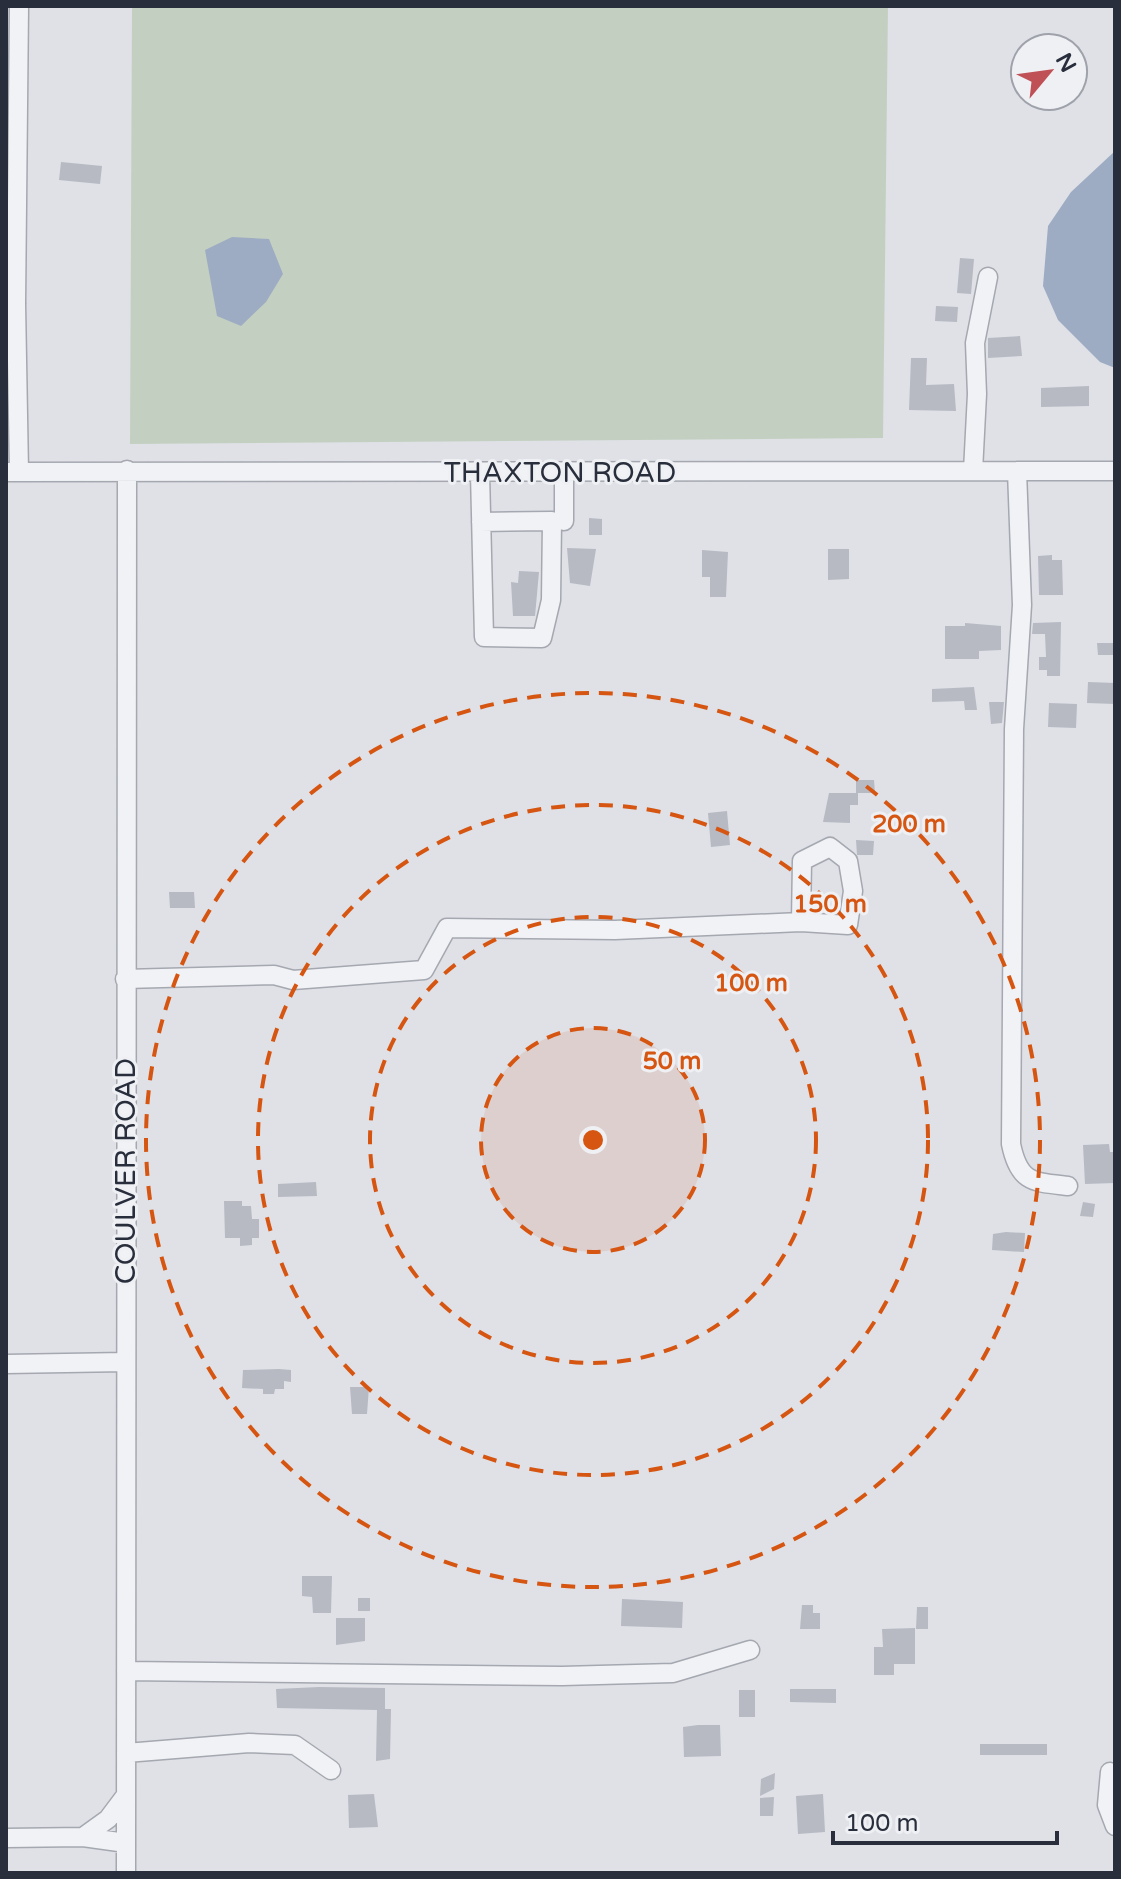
<svg xmlns="http://www.w3.org/2000/svg" width="1121" height="1879" font-family="'Varela Round',sans-serif">
	<style>
		.green { fill: #c3d0c1 }
		.water { fill: #9dacc3 }
		.building { fill: #b7bac3 }
		.lines { fill: none; stroke-linecap: round; stroke-linejoin: round }
		.minor-casing { stroke: #a5a8b0; stroke-width: 21 }
		.minor { stroke: #f1f2f5; stroke-width: 18 }
		.ring { fill: none; stroke: #d55511; stroke-width: 4; stroke-dasharray: 14 10 }
		.labels { text-anchor: middle; stroke-width: 6; stroke-linejoin: round; paint-order: stroke }
		.street-label { font-size: 28px; fill: #292e3c; stroke: #eef0f4 }
		.centre { fill: #d55511; stroke: #eef0f4; stroke-width: 4 }
		.ring-label { font-size: 24px; text-anchor: middle; font-weight: bold; fill: #d55511; stroke: #eef0f4; stroke-width: 6; stroke-linejoin: round; paint-order: stroke }
	</style>
	<rect width="100%" height="100%" fill="#dfe1e7"/>
	<path class="green" d="M132 6H888L883 438 130 444Z"/>
	<path class="water" d="M1115 151V368L1100 362 1058 320 1043 286 1048 226 1071 192Z
		M232 237 269 239 283 274 266 302 241 326 217 316 205 250Z"/>
	<path class="building" d="M61 162 102 166 100 184 59 180Z
		M960 258 974 259 971 294 957 293Z
		M936 306 958 307 957 322 935 321Z
		M1020 336 1022 356 988 358V338Z
		M911 358H927L926 385 954 384 956 411 909 410Z
		M1089 386V406L1041 407V388Z
		M589 518 602 519V535H589Z
		M567 548 596 549 590 586 570 583Z
		M828 549H849V579L828 580Z
		M702 550 728 552 726 597H710V577H702Z
		M1052 555V560H1062L1063 595H1039L1038 556Z
		M519 571 539 572 535 616H513L511 582 518 583Z
		M1061 622 1060 676H1047V670H1039V657H1046L1045 634H1032L1033 623Z
		M965 623 1001 626V650L979 651V659H945V626H965Z
		M1097 643H1115V655H1098Z
		M1088 682 1115 683V704L1087 703Z
		M974 687 977 710H965L964 701 932 702V689Z
		M989 702H1004L1002 723 991 724Z
		M1049 703 1077 704 1076 728 1048 727Z
		M856 780H874L875 793H856Z
		M829 793H858V805H850V823L823 822Z
		M727 811 730 845 711 847 708 813Z
		M856 840 874 841 873 855H857Z
		M169 892H194L195 908H170Z
		M1109 1144 1110 1152H1115V1183L1085 1184 1083 1145Z
		M316 1182 317 1196 278 1197V1184Z
		M224 1201H242V1206H251L252 1219H259V1238H252V1245L240 1246V1238H225Z
		M1083 1202 1095 1204 1093 1217 1080 1216Z
		M1006 1232 1025 1233 1024 1252 992 1250 993 1234Z
		M279 1369 291 1370V1382L284 1381V1389H275L274 1394H263V1389L242 1388 243 1370Z
		M350 1387H369L367 1414H352Z
		M302 1576H332L331 1613H313L312 1597 302 1596Z
		M358 1598H370V1611H358Z
		M622 1599 683 1602 682 1628 621 1626Z
		M802 1605H813V1613H820V1629H800Z
		M917 1607H928V1629H916Z
		M336 1618H365V1641L336 1645Z
		M915 1628V1664H894V1675H874V1647H883L882 1629Z
		M319 1687 385 1688V1709H391L390 1759 376 1761 377 1710 277 1708 276 1689Z
		M790 1689H836V1703L790 1702Z
		M739 1690H755V1717H739Z
		M698 1725H720L721 1756 684 1757 683 1727Z
		M980 1744H1047V1755H980Z
		M775 1773 774 1789 760 1796 761 1779Z
		M374 1794 378 1827 349 1828 348 1795Z
		M823 1794 825 1832 798 1834 796 1796Z
		M774 1797 773 1816H760V1798Z"/>
	<g class="lines">
		<defs>
			<path id="minor" d="M973 471 977 394 975 343 988 277
				M1017 471 1022 605 1014 729 1011 1144C1019 1183 1033 1182 1068 1186
				M6 472 1115 471
				M19 472 16 304 19 6
				M564 472V521
				M480 473 484 637 542 638 551 600 552 521 481 522
				M125 979 274 975 293 980 424 970 447 928 615 930 801 922 848 925 853 891 848 861 830 847 802 861 801 922
				M6 1364 125 1362
				M126 1671 562 1676 673 1673 750 1650
				M126 1753 249 1743 295 1745 331 1770
				M1110 1772 1107 1805 1115 1826
				M83 1837 108 1819 126 1795
				M6 1838 83 1837 126 1843
				M126 1873 127 470"/>
		</defs>
		<use href="#minor" class="minor-casing"/>
		<use href="#minor" class="minor"/>
	</g>
	<circle cx="593" cy="1140" r="112" fill="#d55511" fill-opacity=".12"/>
	<g class="ring">
		<circle cx="593" cy="1140" r="112"/>
		<circle cx="593" cy="1140" r="223"/>
		<circle cx="593" cy="1140" r="335"/>
		<circle cx="593" cy="1140" r="447"/>
	</g>
	<g class="labels">
		<g class="street-label">
			<text x="560" y="482">THAXTON ROAD</text>
			<text transform="translate(125 1171) rotate(-90)" y="10">COULVER ROAD</text>
		</g>
	</g>
	<circle cx="593" cy="1140" r="12" class="centre"/>
	<g class="ring-label">
		<text x="909" y="832">200 m</text>
		<text x="830" y="912">150 m</text>
		<text x="751" y="991">100 m</text>
		<text x="672" y="1069">50 m</text>
	</g>
	<rect width="1121" height="1879" fill="none" stroke="#292e3c" stroke-width="16"/>
	<g transform="translate(1049 72) rotate(61)"><circle r="38" fill="#eef0f4" stroke="#9fa2aa" stroke-width="2"/>
	<path d="M0-6L14 30L0 20L-14 30Z" fill="#bf5055"/>
	<text y="-12" font-size="22" font-weight="bold" text-anchor="middle" fill="#292e3c">N</text>
	</g>
	<path d="M833 1831v12h224v-12" fill="none" stroke="#292e3c" stroke-width="4"/>
	<text x="845" y="1831" font-size="24" fill="#292e3c" stroke="#eef0f4" stroke-width="6" paint-order="stroke">100 m</text>
</svg>
